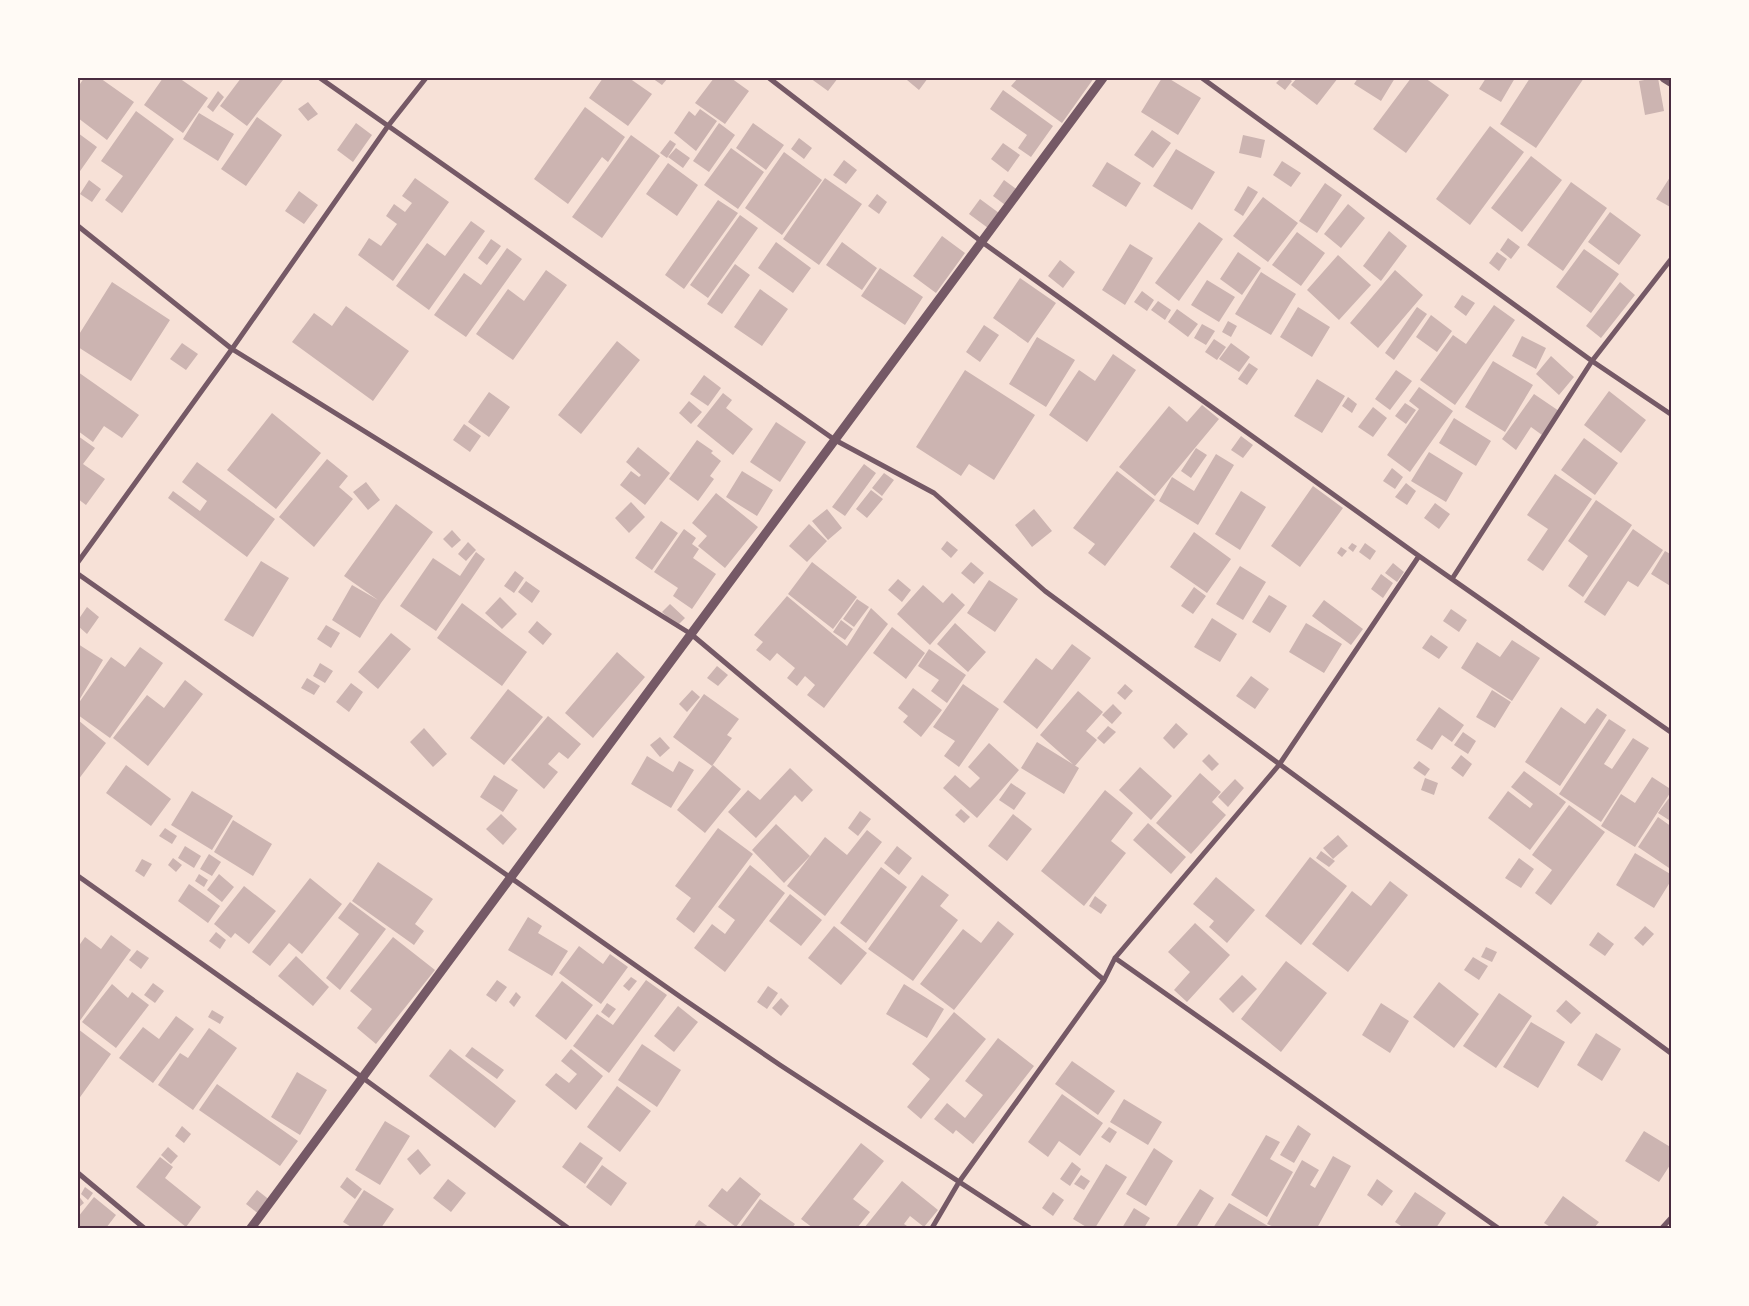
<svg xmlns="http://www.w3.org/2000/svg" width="1749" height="1306" font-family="'Space Grotesk',sans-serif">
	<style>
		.building { fill: #ccb4b1 }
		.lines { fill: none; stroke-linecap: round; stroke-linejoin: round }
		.minor { stroke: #755966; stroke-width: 5 }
		.tertiary { stroke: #755966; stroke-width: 9 }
		.neatline { fill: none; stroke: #4a2c40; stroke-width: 2 }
	</style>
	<rect width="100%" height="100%" fill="#f7e1d7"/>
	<path class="building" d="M84 78H100L134 102 107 140 78 118V87Z
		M163 78H179L208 98 183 133 144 105Z
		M241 78H279L283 80 247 126 220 106Z
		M603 78H629L652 94 628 126 589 98Z
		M652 78H668L662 85Z
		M714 78H731L749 91 725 124 695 103Z
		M810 78H838L828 91Z
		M908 78H928L919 90 907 80Z
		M1018 78H1094L1062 123 1011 86Z
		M1162 78H1168L1201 98 1178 135 1141 112Z
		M1281 78H1288L1292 81 1285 90 1276 83Z
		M1297 78H1338L1317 105 1291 85Z
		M1358 78H1395L1381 101 1354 84Z
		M1411 78H1425L1449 95 1406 153 1373 129Z
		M1486 78H1515L1501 102 1479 89Z
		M1530 78H1584L1536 148 1500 124Z
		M1655 78H1658L1664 111 1645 115 1639 81Z
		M1003 90 1053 126 1031 157 1018 148 1027 135 990 109Z
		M218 91 224 97 213 112 207 107Z
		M308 102 318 114 308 121 298 109Z
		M585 107 625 137 608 162 602 157 568 204 534 179Z
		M700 109 717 121 696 151 674 133 689 111 695 116Z
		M136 111 174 139 122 213 105 200 123 176 101 161Z
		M199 113 234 134 218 161 183 139Z
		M257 117 282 135 246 186 221 169Z
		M356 123 372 135 353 162 337 150Z
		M719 123 735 135 709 172 693 161Z
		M753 123 784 145 766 170 736 148Z
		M1490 126 1524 152 1470 225 1436 199Z
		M1152 130 1171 143 1153 168 1134 155Z
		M78 133 97 147 78 174Z
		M631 135 660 156 602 238 572 217Z
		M1243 135 1265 140 1261 158 1239 153Z
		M799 138 812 148 804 159 791 149Z
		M670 140 676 144 667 158 660 153Z
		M1003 143 1020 155 1008 172 991 159Z
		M676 148 690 158 683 168 668 157Z
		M731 148 764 172 738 209 704 185Z
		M1176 149 1215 172 1192 210 1153 186Z
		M784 152 822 180 782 235 745 208Z
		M1531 156 1562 180 1522 232 1491 208Z
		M844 160 857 170 846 184 833 175Z
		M1282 161 1301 173 1291 187 1273 175Z
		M1107 162 1141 183 1126 207 1092 186Z
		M668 163 698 185 677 216 646 194Z
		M1672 174V208L1656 199Z
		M415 178 449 202 393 281 358 255 369 238 381 246 397 224 386 216 394 204 405 212 412 203 402 196Z
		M825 178 862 204 819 265 783 239Z
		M89 180 101 189 92 202 80 194Z
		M1004 180 1019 191 1008 207 993 196Z
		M1571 182 1607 208 1563 271 1527 245Z
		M1325 183 1342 195 1317 233 1299 221Z
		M1248 186 1258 192 1243 216 1234 210Z
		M299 191 318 205 304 224 285 211Z
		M877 194 887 202 879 214 868 206Z
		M1263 197 1298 223 1268 262 1233 236Z
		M980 199 999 213 988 228 969 214Z
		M718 200 738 213 684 289 665 275Z
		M1348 204 1365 218 1341 248 1324 234Z
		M1610 212 1641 235 1619 265 1588 242Z
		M740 215 758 228 708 298 690 285Z
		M471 221 485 231 429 310 396 286 427 243 445 256Z
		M1199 222 1223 239 1179 301 1155 283Z
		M1389 231 1407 246 1381 281 1363 266Z
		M1297 232 1325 253 1301 286 1272 265Z
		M942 236 965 253 936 293 913 276Z
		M1508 238 1520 247 1511 259 1500 250Z
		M491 239 501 246 487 265 478 258Z
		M776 242 811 268 793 293 758 268Z
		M842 242 877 268 862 290 826 265Z
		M1130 244 1153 258 1125 305 1102 290Z
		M507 248 522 259 466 337 434 315 464 273 481 285Z
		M1584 249 1619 274 1591 313 1556 287Z
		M1238 252 1261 268 1242 295 1220 279Z
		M1497 252 1507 259 1499 271 1489 263Z
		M1338 255 1371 285 1339 320 1307 290Z
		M1060 260 1075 272 1063 288 1048 276Z
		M735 264 750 275 722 314 707 304Z
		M880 268 923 297 905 325 861 296Z
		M546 270 567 285 513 360 476 334 508 289 524 301Z
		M1395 270 1423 295 1378 348 1350 323Z
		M1261 272 1296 294 1271 335 1235 314Z
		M1020 278 1056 303 1028 343 993 318Z
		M1207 280 1235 297 1219 322 1191 305Z
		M112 282 170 320 131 381 78 347V336Z
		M1620 282 1635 295 1601 338 1586 326Z
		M760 289 788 309 762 346 734 327Z
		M1142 291 1154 300 1147 311 1134 302Z
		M1462 295 1475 303 1466 316 1454 307Z
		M1158 301 1171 310 1165 320 1151 310Z
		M1494 305 1515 320 1455 405 1420 380 1453 335 1466 344Z
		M346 306 409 351 373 401 292 342 314 313 332 326Z
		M1298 307 1330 327 1312 357 1280 337Z
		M1417 307 1427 314 1394 360 1385 353Z
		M1177 309 1198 324 1188 337 1168 322Z
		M1431 315 1452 331 1437 352 1416 337Z
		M1228 321 1237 326 1231 337 1222 332Z
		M1202 324 1215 331 1206 345 1194 338Z
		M984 325 999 335 980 362 966 352Z
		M1522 336 1546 348 1536 369 1512 356Z
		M1037 337 1075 360 1046 407 1009 384Z
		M1214 339 1226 347 1217 360 1205 352Z
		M617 341 640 360 581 434 558 415Z
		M182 343 198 354 186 370 170 359Z
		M1231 343 1250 357 1239 372 1219 359Z
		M1113 354 1136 370 1087 442 1049 415 1079 370 1095 381Z
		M1551 356 1574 377 1559 395 1536 374Z
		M1493 361 1533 385 1505 432 1465 407Z
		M1249 363 1258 369 1247 385 1238 379Z
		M965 370 1035 415 994 480 969 464 961 476 916 447Z
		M1396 370 1412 381 1390 410 1375 399Z
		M78 372 139 415 122 438 104 426 93 442 78 431Z
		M704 375 721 388 708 406 690 394Z
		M1317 379 1345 396 1322 433 1294 416Z
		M1419 387 1453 411 1410 472 1387 455 1419 409 1409 401Z
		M1609 391 1646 420 1621 453 1584 425Z
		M489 392 510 407 489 437 468 422Z
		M723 393 732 400 726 408 753 429 733 455 697 426Z
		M1534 394 1559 411 1542 435 1531 427 1516 450 1502 439Z
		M1348 397 1357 404 1352 413 1342 406Z
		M689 401 702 412 691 424 679 413Z
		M1405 403 1416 410 1406 424 1395 416Z
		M1202 405 1219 419 1155 496 1119 467 1169 406 1187 422Z
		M1373 407 1387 418 1373 437 1358 427Z
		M272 413 321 453 276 509 227 470Z
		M1454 418 1491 441 1476 466 1439 443Z
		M776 422 806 442 780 482 750 462Z
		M464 424 481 436 470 452 453 440Z
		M78 436 95 448 83 464 105 479 86 505 78 499Z
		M1241 436 1253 445 1243 458 1231 450Z
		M1584 438 1618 463 1595 495 1561 470Z
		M697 440 713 451 711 453 721 461 710 476 714 479 698 501 669 479Z
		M638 447 670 473 645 505 620 485 631 471 639 477 641 475 626 462Z
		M1196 448 1207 455 1191 478 1181 471Z
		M1429 452 1463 473 1446 502 1411 481Z
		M1216 454 1234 465 1198 525 1159 501 1172 477 1194 491Z
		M327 459 348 476 339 487 353 499 314 547 279 517Z
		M197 462 275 519 247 557 168 498 173 491 200 511 207 501 182 482Z
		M864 464 876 473 845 516 832 507Z
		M1392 468 1403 477 1395 489 1383 481Z
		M742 471 773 490 757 516 726 497Z
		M1117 471 1155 500 1105 566 1088 553 1095 544 1073 528Z
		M884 473 894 480 882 496 872 488Z
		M1555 474 1592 499 1543 571 1527 560 1548 529 1527 515Z
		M366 482 380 500 368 510 353 492Z
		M1406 483 1416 491 1407 505 1395 497Z
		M1313 486 1343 508 1300 567 1271 546Z
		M871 490 883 499 867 518 856 509Z
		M1241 491 1266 507 1240 550 1215 534Z
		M716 493 758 527 725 568 698 546 707 536 692 523Z
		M1596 500 1632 525 1583 597 1568 586 1588 556 1568 541Z
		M631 502 645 517 629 533 615 518Z
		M1435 503 1450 514 1439 529 1424 518Z
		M396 504 433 532 381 603 360 638 332 620 352 585 378 600 344 576Z
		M827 509 842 528 828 540 812 521Z
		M1034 509 1052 531 1032 547 1015 525Z
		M661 521 678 533 652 570 635 558Z
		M809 524 827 541 807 562 789 546Z
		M684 529 696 538 692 544 699 549 693 558 716 574 692 609 673 596 678 588 654 572Z
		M1633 529 1663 550 1638 587 1628 581 1605 616 1584 602Z
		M452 530 461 540 452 548 443 539Z
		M1194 532 1231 559 1207 593 1170 567Z
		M947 541 958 550 951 558 941 549Z
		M468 542 476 550 466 561 458 554Z
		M1352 543 1357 546 1353 552 1348 548Z
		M1365 543 1376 551 1370 560 1359 552Z
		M1341 547 1347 551 1342 557 1337 553Z
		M1665 551 1672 555V587L1651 574Z
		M476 552 485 559 436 631 400 606 433 558 460 576Z
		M261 561 289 578 253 637 224 620Z
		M812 562 857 597 833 629 788 594Z
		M971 562 984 573 974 584 961 573Z
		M1393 563 1404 572 1397 582 1385 573Z
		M1240 566 1266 582 1243 620 1216 604Z
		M515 571 524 578 514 593 504 586Z
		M1381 574 1393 583 1383 598 1371 589Z
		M898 579 911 590 902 602 888 590Z
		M989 580 1018 599 995 632 967 613Z
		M526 581 540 591 532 603 518 592Z
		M923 585 943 603 952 593 965 605 930 645 897 614Z
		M1194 587 1206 596 1193 614 1181 606Z
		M1269 595 1287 606 1270 633 1252 622Z
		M787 596 847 646 871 608 888 624 824 708 807 695 815 685 805 676 797 686 787 678 795 668 777 653 770 661 756 650 763 642 754 635Z
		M500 597 517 614 502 629 485 613Z
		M857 599 869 607 854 627 843 619Z
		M1324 600 1363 629 1351 645 1312 616Z
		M462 603 527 652 502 686 437 638Z
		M670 604 685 618 677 626 662 612Z
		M87 607 99 617 87 634 78 626V620Z
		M1451 609 1467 620 1459 632 1443 621Z
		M1212 618 1237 634 1220 662 1194 647Z
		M841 620 853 629 845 640 833 632Z
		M537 621 552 634 543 645 528 632Z
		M955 623 986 652 968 672 937 644Z
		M1306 623 1342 644 1324 673 1289 652Z
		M326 625 340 633 331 648 317 639Z
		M892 627 925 653 906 679 873 653Z
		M391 633 411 649 378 689 358 672Z
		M1431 635 1448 647 1439 659 1422 648Z
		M1512 640 1540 658 1512 701 1461 668 1477 642 1500 657Z
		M78 644 103 660 78 702Z
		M1072 644 1091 658 1037 729 1003 702 1036 658 1052 670Z
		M140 647 163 663 110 738 78 715V704L111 657 125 667Z
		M929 649 966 675 947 703 931 691 939 680 918 666Z
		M617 652 645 677 593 738 565 713Z
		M320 663 333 671 325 683 313 676Z
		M717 666 728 675 718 686 707 678Z
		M1251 676 1269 689 1255 709 1236 696Z
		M307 678 320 686 314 695 301 688Z
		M185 680 203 694 148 766 113 738 147 695 164 708Z
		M351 683 363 692 349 712 336 702Z
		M963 684 999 709 959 767 944 756 955 741 933 727Z
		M1125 684 1133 691 1125 700 1117 693Z
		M913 688 942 710 921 737 903 722 908 716 898 708Z
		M508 689 543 717 504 765 470 738Z
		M692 690 700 697 687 712 679 704Z
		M1492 690 1511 702 1495 728 1476 717Z
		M1078 691 1103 712 1086 731 1097 740 1075 766 1040 735Z
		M704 694 739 719 727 735 732 738 712 766 673 737Z
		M1113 704 1122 713 1112 724 1102 715Z
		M1439 707 1464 725 1452 742 1442 735 1432 750 1416 740Z
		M1561 707 1585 724 1597 708 1607 715 1560 786 1525 762Z
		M548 716 581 744 568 759 559 752 548 764 558 772 544 789 511 760Z
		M1609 719 1626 730 1604 764 1612 769 1633 738 1649 748 1601 822 1559 794Z
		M78 720 106 743 78 780Z
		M1176 723 1188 734 1174 749 1163 738Z
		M1108 726 1116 732 1104 744 1097 738Z
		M424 728 447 754 433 767 410 742Z
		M1463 732 1476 741 1468 754 1454 745Z
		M660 737 670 748 660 757 650 745Z
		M1037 742 1079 768 1064 794 1021 768Z
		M989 743 1019 770 977 818 943 788 955 775 970 788 980 778 968 767Z
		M1209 754 1219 764 1212 771 1202 761Z
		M1461 755 1472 764 1463 777 1451 768Z
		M647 756 673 772 679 761 694 770 671 808 631 784Z
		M1419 761 1430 769 1425 776 1413 768Z
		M126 765 171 799 151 826 106 793Z
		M713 765 741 789 705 833 677 810Z
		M1140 767 1172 796 1151 820 1119 790Z
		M790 768 813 790 802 802 795 795 756 838 728 812 748 790 760 800Z
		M1524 771 1566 802 1530 850 1488 818 1508 791 1530 808 1533 804 1511 787Z
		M1200 773 1221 792 1212 802 1226 815 1191 854 1156 823Z
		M494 775 518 790 503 812 480 797Z
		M1652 777 1672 790 1635 847 1601 826 1621 794 1635 803Z
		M1425 778 1438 783 1434 795 1421 790Z
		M1235 779 1244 788 1228 807 1218 797Z
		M1011 783 1026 793 1014 810 999 800Z
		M1105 790 1133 813 1111 841 1126 853 1084 906 1041 871Z
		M192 791 233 816 212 850 171 825Z
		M1672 794V822L1658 813Z
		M1569 805 1605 832 1551 905 1535 893 1552 870 1532 855Z
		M961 809 970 817 964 823 955 815Z
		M860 811 871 819 858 836 848 828Z
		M501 814 517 829 503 845 486 829Z
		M1013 814 1032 829 1007 861 988 846Z
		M1658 817 1672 827V870L1638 847Z
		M233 820 272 844 253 876 214 852Z
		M1148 823 1186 857 1171 874 1133 840Z
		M776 824 810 856 784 883 752 850Z
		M165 828 177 836 172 844 159 836Z
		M718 828 753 854 694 933 676 919 691 898 675 886Z
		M867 830 882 842 825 916 787 886 825 837 847 855Z
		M1338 835 1348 846 1333 859 1323 848Z
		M185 846 201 856 194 868 178 858Z
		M897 846 912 858 899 875 884 863Z
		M1321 851 1335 861 1329 867 1316 858Z
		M1635 853 1672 875V879L1654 908 1616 885Z
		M209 854 221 862 212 876 200 869Z
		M1310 857 1347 886 1301 945 1265 916Z
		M173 858 182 865 176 872 168 865Z
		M1519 858 1534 869 1521 888 1505 878Z
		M142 859 152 864 144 877 135 871Z
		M378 862 433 899 415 924 424 931 414 945 352 901Z
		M750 865 785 893 725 972 694 948 712 924 725 934 735 920 718 907Z
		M881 867 907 887 866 943 840 923Z
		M199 874 208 880 204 887 195 881Z
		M219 874 234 887 222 902 207 890Z
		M922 875 949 895 940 906 958 920 913 981 868 949Z
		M1216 877 1255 910 1227 943 1209 927 1214 921 1193 904Z
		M310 878 342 904 302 954 289 943 270 966 252 952Z
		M1390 881 1408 895 1348 972 1312 944 1352 891 1371 906Z
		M189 884 220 906 208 923 178 901Z
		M244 886 276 911 249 944 235 933 231 938 214 924Z
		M790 894 822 920 801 946 769 921Z
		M1095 896 1107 905 1101 914 1089 906Z
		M350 902 386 929 340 990 326 978 359 934 338 918Z
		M528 917 542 926 538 933 568 951 552 976 508 950Z
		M998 921 1014 934 954 1010 920 984 963 929 981 943Z
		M1195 923 1230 955 1187 1002 1174 990 1190 972 1168 952Z
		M834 926 867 953 841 985 808 958Z
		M1645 926 1654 934 1643 946 1634 938Z
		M216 932 226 940 220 949 209 941Z
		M1598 932 1614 944 1605 956 1589 945Z
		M111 935 131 950 79 1022 78 1020V947L85 937 101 949Z
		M393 937 435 970 376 1044 357 1028 372 1009 350 991Z
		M579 946 603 964 610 954 628 967 601 1004 559 973Z
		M1486 947 1497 952 1492 962 1481 957Z
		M137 950 149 958 141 969 129 960Z
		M296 956 329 987 313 1006 278 976Z
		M1473 957 1488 966 1479 980 1464 970Z
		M1286 961 1327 993 1281 1052 1241 1019Z
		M1242 975 1257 989 1233 1013 1219 999Z
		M631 977 637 981 629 991 623 986Z
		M497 980 507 987 496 1002 486 995Z
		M646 980 667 995 609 1073 573 1046 597 1014 613 1025Z
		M562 981 593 1005 566 1040 535 1016Z
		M1439 982 1479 1014 1454 1048 1413 1017Z
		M153 983 164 991 155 1003 144 995Z
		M112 984 128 998 132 992 149 1005 116 1048 82 1022Z
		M904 984 944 1009 927 1038 886 1014Z
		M768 986 778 993 767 1009 757 1002Z
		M516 992 521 997 514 1007 509 1002Z
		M1499 993 1532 1016 1496 1068 1463 1046Z
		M781 998 789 1006 781 1016 772 1008Z
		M1566 1000 1581 1013 1571 1024 1556 1011Z
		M607 1003 616 1009 609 1018 601 1012Z
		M1381 1003 1409 1021 1390 1053 1362 1035Z
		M678 1006 698 1022 674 1052 654 1036Z
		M212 1010 224 1017 220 1024 208 1017Z
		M954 1012 986 1039 921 1119 907 1107 930 1079 912 1064Z
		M176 1016 194 1029 153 1083 119 1058 143 1027 159 1039Z
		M1531 1022 1565 1042 1538 1088 1503 1067Z
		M209 1028 237 1048 193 1110 158 1085 180 1053 188 1058Z
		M78 1029 111 1054 78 1100Z
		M1596 1033 1621 1049 1602 1081 1577 1065Z
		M998 1038 1034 1066 973 1144 956 1130 953 1134 934 1119 947 1103 965 1118 983 1095 965 1081Z
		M642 1044 681 1070 657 1107 618 1080Z
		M472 1047 504 1070 497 1079 465 1056Z
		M450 1049 516 1101 495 1128 429 1076Z
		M571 1049 603 1076 576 1110 545 1085 556 1073 569 1083 577 1074 561 1061Z
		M1072 1061 1115 1091 1098 1115 1055 1084Z
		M297 1072 327 1090 300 1135 271 1117Z
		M217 1084 298 1141 280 1166 199 1110Z
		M617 1086 651 1111 620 1152 587 1127Z
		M1062 1094 1103 1123 1080 1156 1059 1141 1048 1157 1028 1142Z
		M1124 1099 1162 1122 1148 1145 1110 1122Z
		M385 1121 410 1136 380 1185 355 1170Z
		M1298 1125 1311 1134 1294 1163 1280 1155Z
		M182 1126 191 1134 184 1143 175 1136Z
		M1109 1127 1117 1132 1110 1143 1101 1137Z
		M1644 1131 1672 1148V1162L1659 1182 1625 1161Z
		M1266 1135 1280 1142 1270 1159 1293 1172 1267 1217 1231 1195Z
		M580 1142 603 1158 585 1184 562 1167Z
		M861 1143 884 1161 853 1199 870 1212 857 1228H813L801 1219Z
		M168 1147 178 1156 171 1164 161 1155Z
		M1154 1148 1173 1161 1146 1206 1126 1194Z
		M418 1149 431 1165 420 1175 407 1159Z
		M1333 1156 1351 1166 1317 1228H1276L1267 1224 1302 1160 1319 1170 1310 1185 1315 1188Z
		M160 1157 173 1167 165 1178 201 1207 186 1227 136 1187Z
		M1072 1162 1081 1169 1070 1186 1060 1179Z
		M1106 1164 1127 1177 1095 1228H1088L1073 1219Z
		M602 1165 627 1183 611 1206 586 1187Z
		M1081 1175 1090 1181 1084 1190 1074 1184Z
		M347 1177 362 1189 355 1199 340 1187Z
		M740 1177 761 1194 736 1227 708 1206 722 1188 727 1192Z
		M448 1179 466 1193 451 1212 433 1198Z
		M1377 1179 1393 1191 1382 1206 1367 1195Z
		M902 1181 938 1210 924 1227 910 1216 904 1224 910 1228H864Z
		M85 1187 93 1193 88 1200 81 1194Z
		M1200 1189 1214 1198 1196 1228H1175Z
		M257 1190 271 1201 260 1215 246 1204Z
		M364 1190 394 1209 381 1228H353L343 1222Z
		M1053 1192 1064 1200 1053 1216 1042 1208Z
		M1415 1192 1446 1213 1436 1228H1404L1395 1222Z
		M78 1195 84 1203 78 1208Z
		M1563 1196 1599 1222 1594 1228H1552L1544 1223Z
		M94 1197 116 1215 106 1228H78V1217Z
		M760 1199 795 1224 792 1228H743L740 1227Z
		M1229 1203 1268 1226 1266 1228H1213Z
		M1134 1208 1150 1218 1144 1228H1122Z
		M699 1220 710 1228H693Z"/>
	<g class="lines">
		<path class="minor" d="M320 78 835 440 934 493 1045 591 1672 1054
			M769 78 982 242 1419 556 1672 733
			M1202 78 1592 361 1672 415
			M78 226 232 349 691 634 1104 980
			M78 562 232 349 388 126 426 78
			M78 574 682 998 780 1065 1030 1228
			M1452 579 1592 361 1672 258
			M78 876 363 1078 568 1228
			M1115 958 1498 1228
			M78 1173 144 1228
			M932 1228 959 1182 1104 980 1115 958 1279 765 1419 556
			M1662 1228 1672 1217"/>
		<path class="tertiary" d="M1664 78 1672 83
			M251 1228 1103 78"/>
	</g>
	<rect width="1749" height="1306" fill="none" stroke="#fffaf5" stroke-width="158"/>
	<rect x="79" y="79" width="1591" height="1148" class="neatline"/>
</svg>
